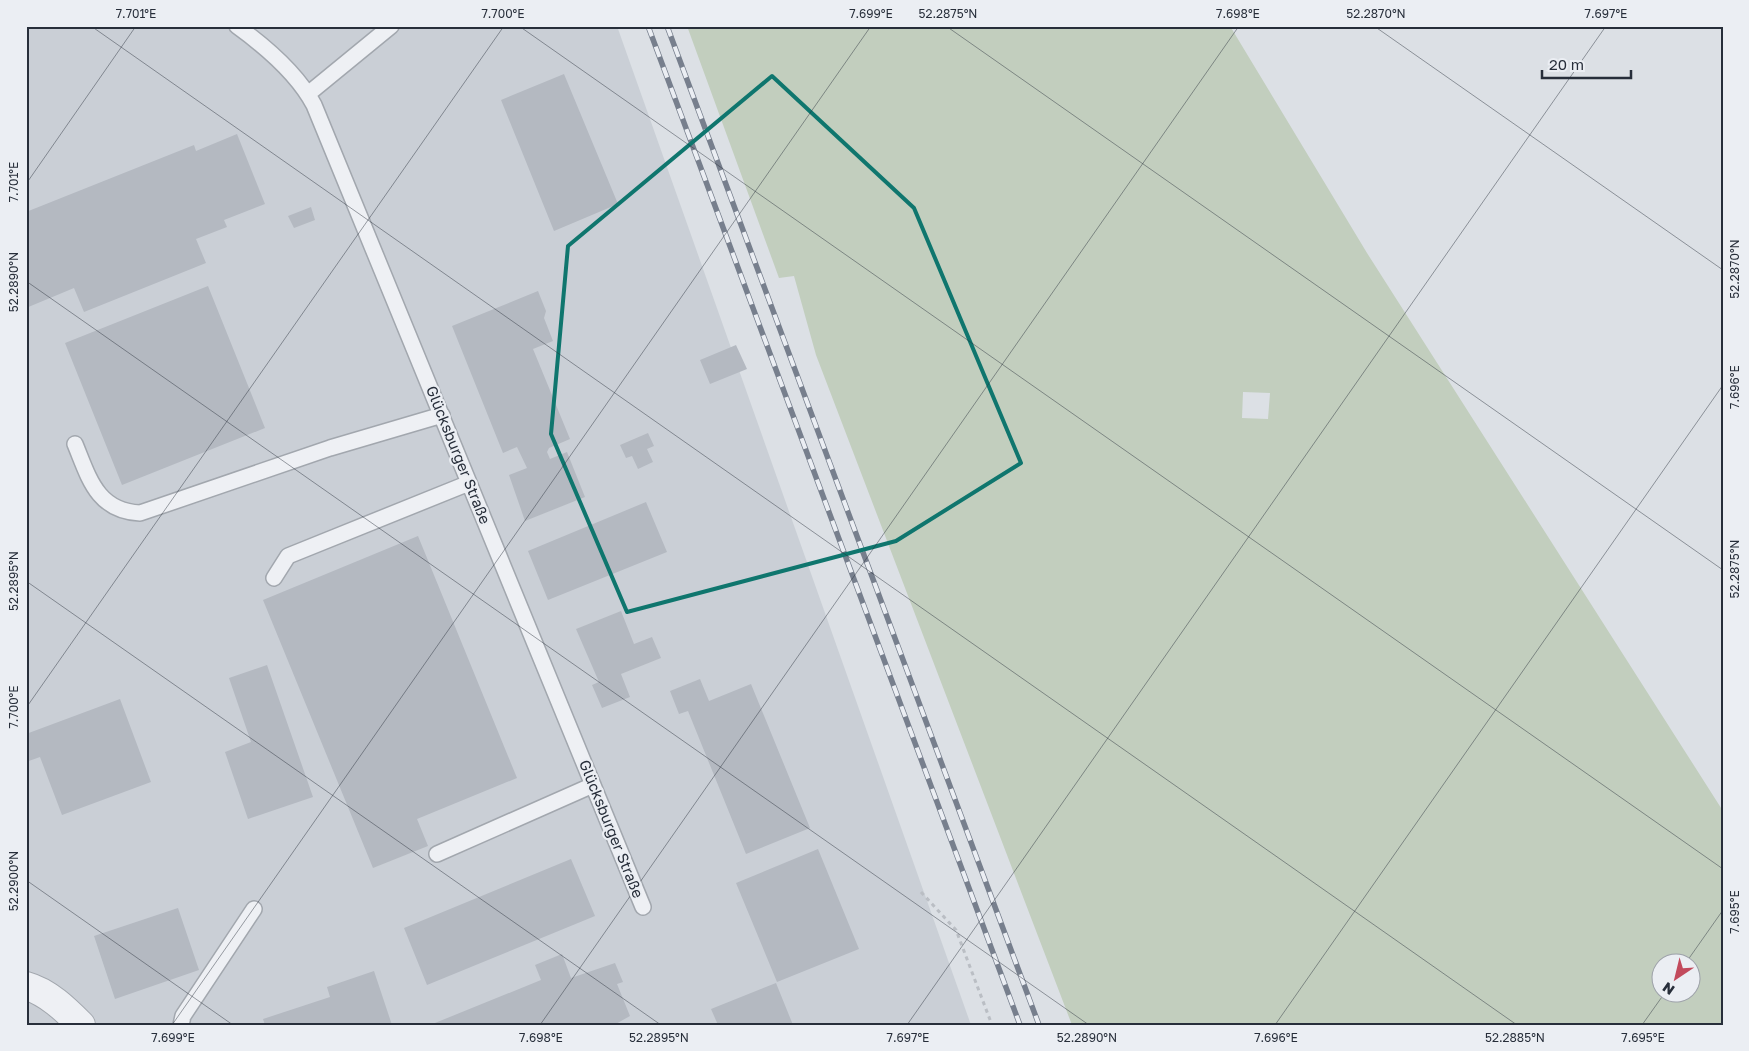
<svg xmlns="http://www.w3.org/2000/svg" width="1749" height="1051" font-family="'Golos Text',sans-serif">
	<style>
		.built { fill: #cacfd6 }
		.green { fill: #c2cebe; fill-rule: evenodd }
		.building { fill: #b4b9c1 }
		.lines { fill: none; stroke-linecap: round; stroke-linejoin: round }
		.lane-casing { stroke: #a2a7ae; stroke-width: 18 }
		.street-casing { stroke: #a2a7ae; stroke-width: 30 }
		.path { stroke: #babec4; stroke-width: 3; stroke-dasharray: 4 4; stroke-linecap: butt }
		.lane { stroke: #eef0f4; stroke-width: 15 }
		.street { stroke: #eef0f4; stroke-width: 28 }
		.rail-casing { stroke: #777f8d; stroke-width: 5.5 }
		.rail { stroke: #ebeef3; stroke-width: 4; stroke-dasharray: 11; stroke-linecap: butt }
		.marked { fill: none; stroke: #0f766e; stroke-width: 4; stroke-linejoin: round }
		.ticks { fill: none; stroke: #272e3a; stroke-width: 1; stroke-opacity: 0.45 }
		.labels { text-anchor: middle; stroke-width: 4.5; stroke-linejoin: round; paint-order: stroke }
		.street-label { font-size: 15px; fill: #272e3a; stroke: #ebeef3 }
		.neatline { fill: none; stroke: #272e3a; stroke-width: 2 }
		.ticks-label { font-size: 12px; text-anchor: middle; fill: #272e3a }
	</style>
	<rect width="100%" height="100%" fill="#dce0e5"/>
	<path class="built" d="M26 26H617L971 1025H26Z"/>
	<path class="green" d="M687 26H1230L1367 253 1723 811V1025H1072L816 355 794 276 779 278ZM1243 392 1270 393 1268 419 1242 418ZM1662 964H1692V994H1662Z"/>
	<path class="building" d="M564 74 618 204 554 231 501 100Z
		M237 134 265 204 224 220 227 227 196 239 206 263 84 312 74 288 26 308V212L194 145 196 151Z
		M311 207 315 220 294 228 288 216Z
		M208 286 265 428 122 485 65 343Z
		M538 291 546 311 544 318 553 341 533 349 570 439 549 448 547 452 550 459 567 452 585 497 525 521 509 475 527 468 517 447 503 453 452 326Z
		M736 345 747 369 710 384 700 360Z
		M648 433 654 446 647 449 653 462 638 469 632 456 626 458 620 445Z
		M646 502 667 552 548 600 528 551Z
		M418 536 517 778 417 819 428 846 373 868 263 600Z
		M621 611 634 644 652 637 661 658 621 674 630 697 602 708 592 685 599 682 576 629Z
		M267 665 313 797 248 819 225 752 251 742 229 678Z
		M700 679 709 701 751 684 810 828 746 854 688 711 679 714 670 691Z
		M120 699 151 782 62 815 40 757 26 762V734Z
		M818 849 859 949 777 982 736 883Z
		M571 859 595 916 427 985 404 928Z
		M178 908 199 970 115 999 94 936Z
		M562 954 571 978 615 963 623 982 617 984 630 1016 614 1025H430L541 980 535 965Z
		M374 971 392 1025H265L263 1019 330 997 327 987Z
		M776 983 793 1025H718L711 1009Z"/>
	<g class="lines">
		<defs>
			<path id="lane" d="M237 26C266 47 297 73 314 105L643 907
				M308 94 391 26
				M75 444C89 478 97 511 140 513L330 448 442 415
				M274 578 288 556 469 483
				M437 854 593 785
				M181 1025 183 1016 254 909"/>
			<path id="street" d="M26 986C48 992 66 1010 81 1025"/>
		</defs>
		<use href="#lane" class="lane-casing"/>
		<use href="#street" class="street-casing"/>
		<path class="path" d="M921 892 956 930 992 1025"/>
		<use href="#lane" class="lane"/>
		<use href="#street" class="street"/>
		<defs>
			<path id="rail" d="M648 26 1020 1025
				M667 26 1039 1025"/>
		</defs>
		<use href="#rail" class="rail-casing"/>
		<use href="#rail" class="rail"/>
	</g>
	<path class="marked" d="M772 76 914 208 1021 463 896 541 627 612 551 434 568 246Z"/>
	<path class="ticks" d="M91 26 1517 1025M519 26 1723 869M946 26 1723 570M1374 26 1723 270M26 184 136 26M26 281 1089 1025M26 581 661 1025M26 708 504 26M26 880 233 1025M1685 964 1723 910M172 1025 871 26M540 1025 1239 26M907 1025 1606 26M1275 1025 1723 385M1642 1025 1664 994"/>
	<g class="labels">
		<g class="street-label">
			<text transform="translate(458 455) rotate(68)" y="5">Glücksburger Straße</text>
			<text transform="translate(611 829) rotate(68)" y="5">Glücksburger Straße</text>
		</g>
	</g>
	<rect width="1749" height="1051" fill="none" stroke="#ebeef3" stroke-width="55"/>
	<g transform="translate(1676 978) rotate(215)"><circle r="24" fill="#ebeef3" stroke="#9da1a9"/>
	<path d="M0-4L9 19L0 12L-9 19Z" fill="#c24a5c"/>
	<text y="-8" font-size="14" font-weight="bold" text-anchor="middle" fill="#272e3a">N</text>
	</g>
	<path d="M1542 70v8h89v-8" fill="none" stroke="#272e3a" stroke-width="2.5"/>
	<text x="1549" y="70" font-size="15" fill="#272e3a" stroke="#ebeef3" stroke-width="4" paint-order="stroke">20 m</text>
	<rect x="28" y="28" width="1694" height="996" class="neatline"/>
	<g class="ticks-label">
		<text x="136" y="18">7.701°E</text>
		<text x="503" y="18">7.700°E</text>
		<text x="871" y="18">7.699°E</text>
		<text x="948" y="18">52.2875°N</text>
		<text x="1238" y="18">7.698°E</text>
		<text x="1376" y="18">52.2870°N</text>
		<text x="1606" y="18">7.697°E</text>
		<text transform="translate(14 182) rotate(-90)" y="4">7.701°E</text>
		<text transform="translate(1735 269) rotate(-90)" y="4">52.2870°N</text>
		<text transform="translate(14 282) rotate(-90)" y="4">52.2890°N</text>
		<text transform="translate(1735 387) rotate(-90)" y="4">7.696°E</text>
		<text transform="translate(1735 569) rotate(-90)" y="4">52.2875°N</text>
		<text transform="translate(14 581) rotate(-90)" y="4">52.2895°N</text>
		<text transform="translate(14 707) rotate(-90)" y="4">7.700°E</text>
		<text transform="translate(14 881) rotate(-90)" y="4">52.2900°N</text>
		<text transform="translate(1735 912) rotate(-90)" y="4">7.695°E</text>
		<text x="173" y="1042">7.699°E</text>
		<text x="541" y="1042">7.698°E</text>
		<text x="659" y="1042">52.2895°N</text>
		<text x="908" y="1042">7.697°E</text>
		<text x="1087" y="1042">52.2890°N</text>
		<text x="1276" y="1042">7.696°E</text>
		<text x="1515" y="1042">52.2885°N</text>
		<text x="1643" y="1042">7.695°E</text>
	</g>
</svg>
